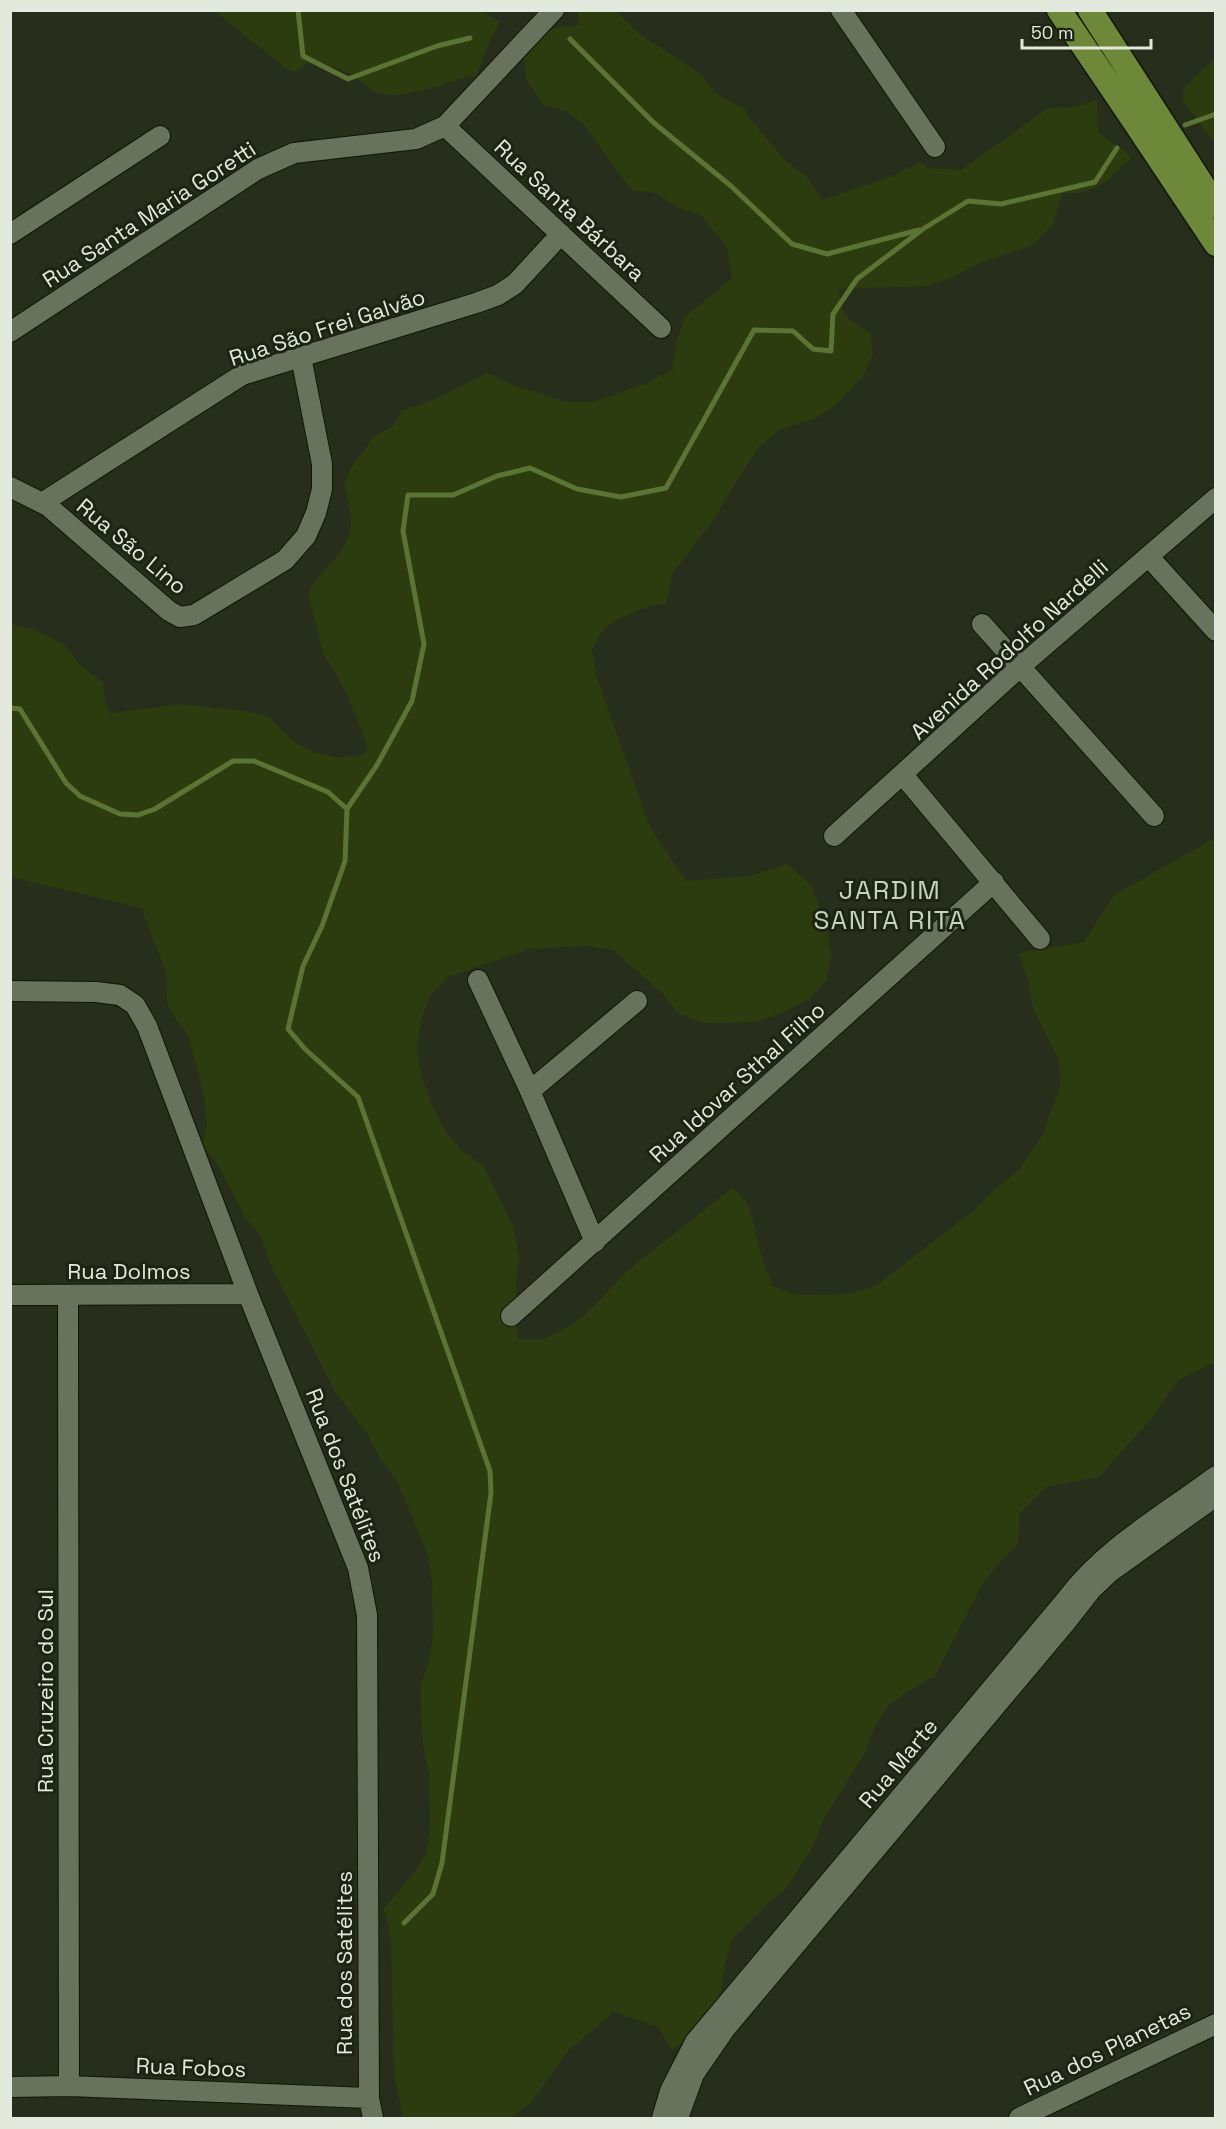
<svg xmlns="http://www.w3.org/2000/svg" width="1226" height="2129" font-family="'Space Grotesk',sans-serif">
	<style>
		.green { fill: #2c3c0e }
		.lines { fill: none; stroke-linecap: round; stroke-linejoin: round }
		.stream { stroke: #5b7335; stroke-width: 5 }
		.minor-casing { stroke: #101606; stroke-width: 22 }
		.major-casing { stroke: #101606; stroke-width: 27 }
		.minor { stroke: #69725d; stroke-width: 20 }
		.major { stroke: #6e883a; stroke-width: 24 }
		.labels { text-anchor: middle; stroke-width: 6; stroke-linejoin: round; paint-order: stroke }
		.street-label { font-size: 22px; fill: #e4e9dd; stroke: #1d2413 }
		.quarter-label { font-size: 26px; letter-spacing: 1.5px; fill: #c9d3bc; stroke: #1d2413 }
	</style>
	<rect width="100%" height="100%" fill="#272e1c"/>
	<path class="green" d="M480 11 500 21 485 52 476 77 470 76C445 83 410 98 383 94 370 93 363 81 352 75 339 68 321 62 307 62L297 72 285 68 214 11Z
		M578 11H616L639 34 700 73 716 94 746 110 747 115 784 159 807 177 822 200 892 176 919 162 928 168 961 170 1048 108 1075 107 1097 100 1098 132 1132 157 1107 181 1085 192 1062 194 1053 225 1033 245 979 263 953 277 926 286 839 289C841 318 848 318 870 333L873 355 863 376 833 407 816 418 779 430 758 448 709 526 673 573 666 604C652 604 614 618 604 629 599 635 596 643 592 649L597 678 650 827 686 881 749 876 787 864 812 886 826 924 831 953 827 980 808 1000 782 1013 755 1022 704 1023 679 1014 663 994 613 950 586 946 530 949 448 977 429 997 421 1021 417 1049 422 1077 432 1104 445 1130 461 1150 483 1165 514 1228 519 1256 516 1283 518 1339H544L569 1326 590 1310 628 1270 732 1188C752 1200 754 1225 759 1246 762 1259 768 1273 773 1286L797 1295 849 1294 877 1285 979 1206 999 1186 1019 1170 1042 1136 1060 1087 1059 1061 1033 1009 1028 980 1018 953 1084 942 1114 895 1215 838V1362L1179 1380 1152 1418 1099 1477 1046 1487 1020 1513 1018 1544 999 1563 981 1587 934 1677 908 1691 888 1706 874 1729 865 1753 823 1820 814 1845 786 1889 766 1905 733 1938 725 1963 721 1990 712 2015 693 2034 672 2050 658 2027 614 2012 569 2050 530 2104 511 2118H403L394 2074 391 1943 387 1916 383 1910 412 1875 426 1853 430 1826 429 1774 423 1745 421 1712 420 1686 429 1661 433 1634 432 1582 427 1553 397 1481 381 1460 368 1435 336 1393 270 1264 261 1237 245 1217 218 1165 202 1145 207 1126 203 1090 188 1035 174 1017 167 1002 166 972 141 908 11 877 10 624 37 631 65 645 82 667 103 682 106 707 111 713 181 704 252 712 269 717 296 743 313 752 334 757 360 756 366 752 367 744 345 690 324 655 308 595 313 583 340 553 350 534 351 520 345 486 348 473 373 437 393 426 401 411 435 399 487 373 513 385 567 402H593L647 383 673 369 676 342 685 317 732 278 727 248 702 216 677 207 655 193 631 190 584 125 568 112 543 105 526 79 524 52 538 30 579 25Z
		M1215 58V143L1183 101V90Z"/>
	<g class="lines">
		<path class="stream" d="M298 10 303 56 348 79 437 46 470 38
			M570 39 654 123 731 186 792 244 827 254 919 230
			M1185 125 1216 114
			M10 708 20 709 66 783 80 796 120 814 138 815 155 809 233 761H254L328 792 347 809
			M404 1923 433 1894 442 1863 491 1493 490 1471 358 1097 305 1049 288 1029 303 966 322 926 345 861 347 809 377 765 412 701 424 644 403 531 408 495H453L497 476 530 468 577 489 621 497 666 488 754 330 793 331 813 349 831 351 833 314 857 279 923 229 968 201 1001 204 1095 182 1117 148"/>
		<defs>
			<path id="minor" d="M841 10 935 147
				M445 126 661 328
				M10 234 160 136
				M10 332 258 169 294 153 416 139 445 126 554 10
				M10 487 48 506 169 611 180 617 194 615 285 560 306 536 316 513 322 489V464L301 357
				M42 503 242 375 476 303 498 295 515 284 561 234
				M1149 557 1216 631
				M982 624 1154 816
				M903 775 1040 939
				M834 836 1020 667 1216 498
				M478 980 530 1091 595 1242
				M10 991 96 992 120 995 135 1005 147 1026 248 1294 358 1568 367 1615 369 2098 373 2118
				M530 1091 637 1001
				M10 1295 248 1294
				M68 1295 69 2086
				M511 1316 994 882
				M10 2087 69 2086 369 2098
				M662 2118 670 2091 695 2042 1065 1601C1104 1548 1164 1515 1216 1476
				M678 2118 694 2074 725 2029 1066 1622 1091 1590 1110 1572 1216 1496
				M1019 2118 1216 2024"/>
			<path id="major" d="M1059 10 1136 124 1216 244
				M1090 10 1216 206"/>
		</defs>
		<use href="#minor" class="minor-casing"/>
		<use href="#major" class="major-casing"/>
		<use href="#minor" class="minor"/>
		<use href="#major" class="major"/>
	</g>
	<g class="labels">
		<g class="street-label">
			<text transform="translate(570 210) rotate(43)" y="8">Rua Santa Bárbara</text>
			<text transform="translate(149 214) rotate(-33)" y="8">Rua Santa Maria Goretti</text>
			<text transform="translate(327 327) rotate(-18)" y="8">Rua São Frei Galvão</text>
			<text transform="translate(132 546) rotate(40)" y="8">Rua São Lino</text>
			<text transform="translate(1009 649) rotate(-42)" y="8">Avenida Rodolfo Nardelli</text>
			<text transform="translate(737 1082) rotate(-42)" y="8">Rua Idovar Sthal Filho</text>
			<text x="129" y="1279">Rua Dolmos</text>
			<text transform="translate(346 1475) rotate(69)" y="8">Rua dos Satélites</text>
			<text transform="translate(45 1691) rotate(-90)" y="8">Rua Cruzeiro do Sul</text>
			<text transform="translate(898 1763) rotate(-50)" y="8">Rua Marte</text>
			<text transform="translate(344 1963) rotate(-90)" y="8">Rua dos Satélites</text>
			<text transform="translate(1107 2049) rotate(-26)" y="8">Rua dos Planetas</text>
			<text transform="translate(191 2067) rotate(2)" y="8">Rua Fobos</text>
		</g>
		<g class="quarter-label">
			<text x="890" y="899">JARDIM<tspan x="890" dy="30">SANTA RITA</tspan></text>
		</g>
	</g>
	<rect width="1226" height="2129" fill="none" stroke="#e4e9dd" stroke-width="24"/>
	<path d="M1022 39v9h129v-9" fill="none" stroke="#e4e9dd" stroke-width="3"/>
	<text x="1031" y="39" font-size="18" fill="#e4e9dd" stroke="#1d2413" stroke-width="4.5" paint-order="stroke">50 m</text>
</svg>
